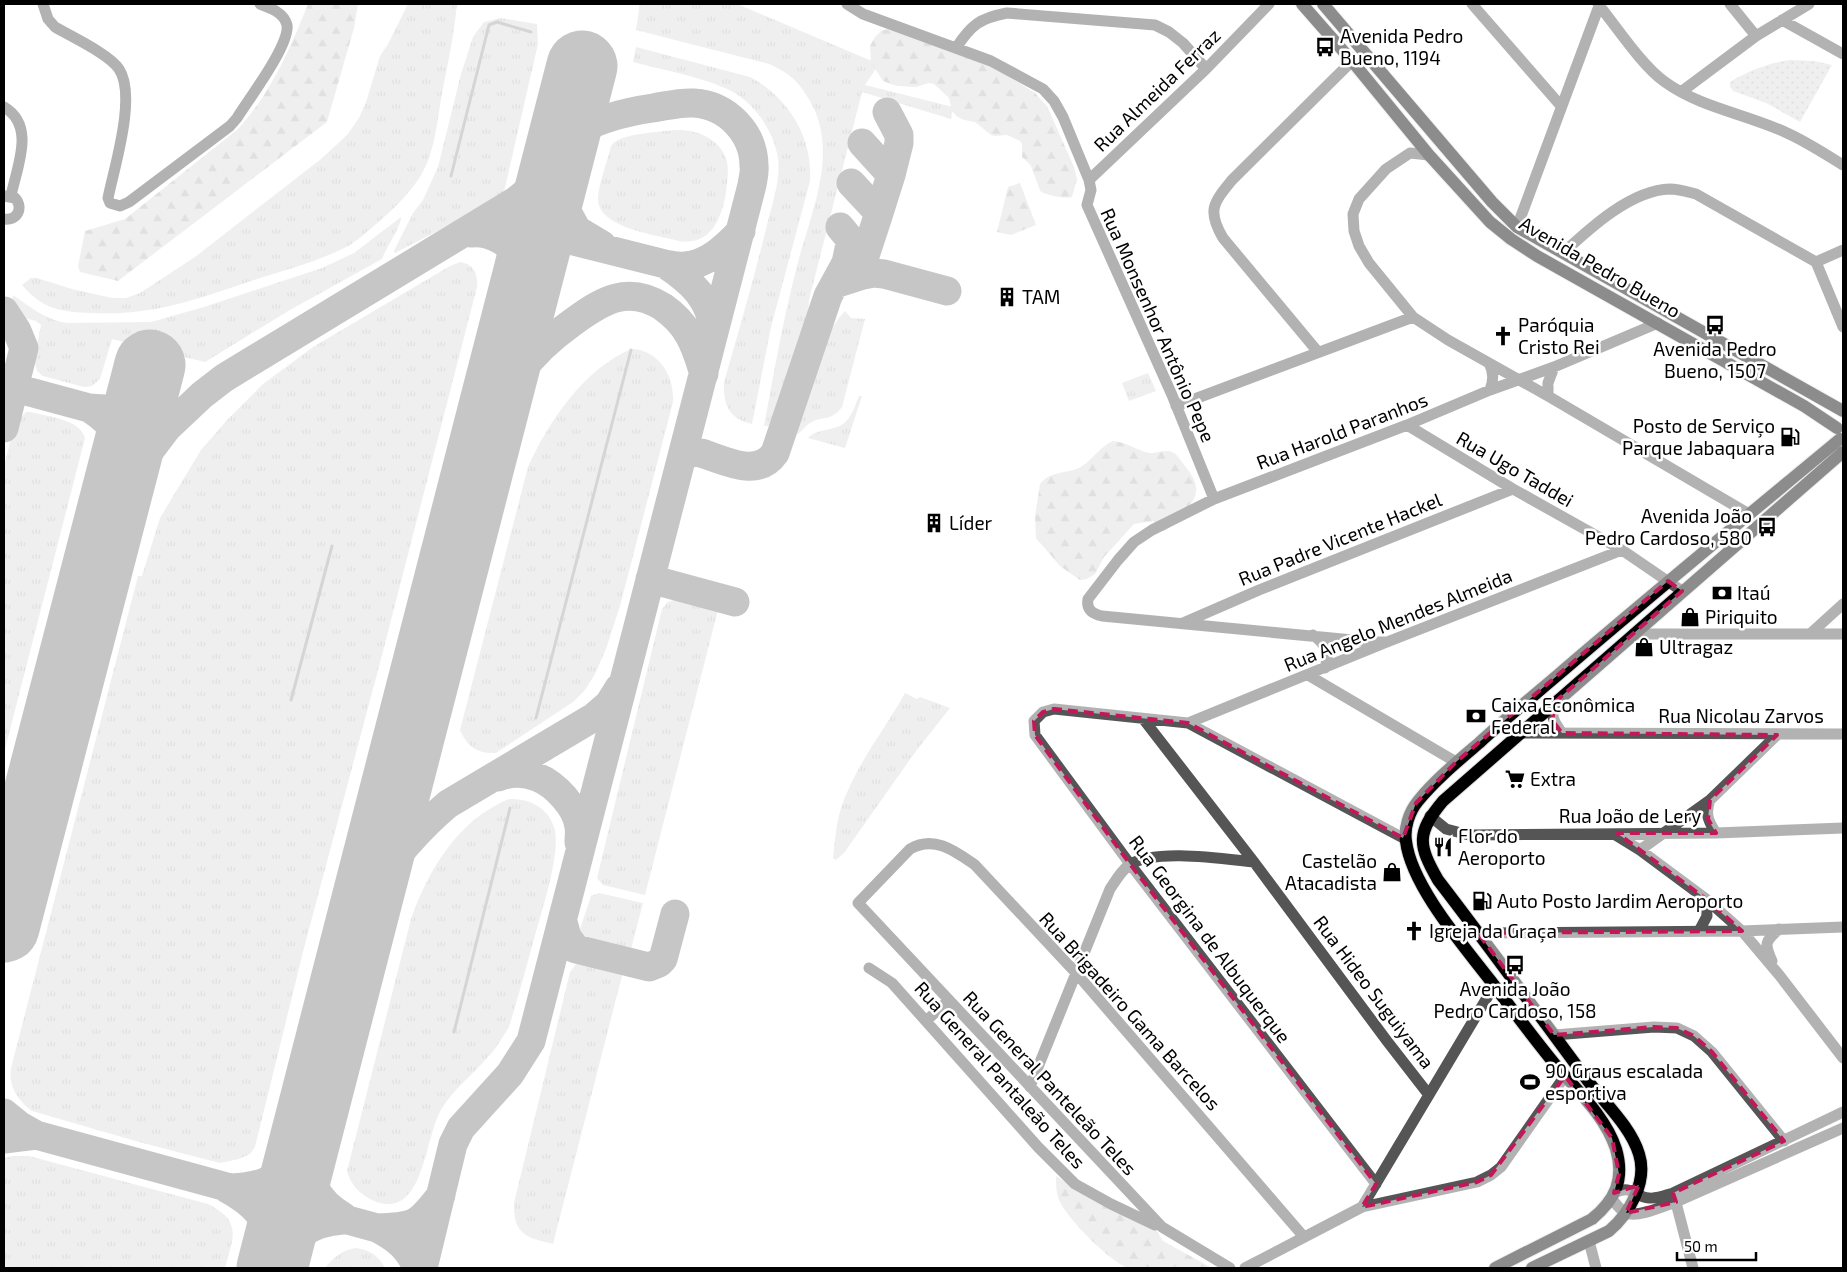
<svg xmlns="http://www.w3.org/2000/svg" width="1847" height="1272" font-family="'Exo 2',sans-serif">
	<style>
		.grass { fill: url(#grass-tufts) }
		.forest { fill: url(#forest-firs) }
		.park { fill: url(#park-dots) }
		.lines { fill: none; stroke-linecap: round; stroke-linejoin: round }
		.stream { stroke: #a3a3a3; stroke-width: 3 }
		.taxiway { stroke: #808080; stroke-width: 29 }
		.runway { stroke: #808080; stroke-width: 71 }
		.major-casing { stroke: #dbdbdb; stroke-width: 14 }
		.minor { stroke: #555; stroke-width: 11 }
		.major { stroke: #000; stroke-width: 12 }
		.marked { fill: none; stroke: #c2185b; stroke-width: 4; stroke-dasharray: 10 6; stroke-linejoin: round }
		.labels { text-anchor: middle; stroke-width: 5; stroke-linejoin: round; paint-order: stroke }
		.poi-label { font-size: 19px; fill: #000; stroke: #fff; text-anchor: start }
		.street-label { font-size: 19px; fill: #000; stroke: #fff }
	</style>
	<defs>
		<pattern id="grass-tufts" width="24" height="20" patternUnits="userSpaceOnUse" patternTransform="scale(1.25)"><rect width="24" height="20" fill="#dcdcdc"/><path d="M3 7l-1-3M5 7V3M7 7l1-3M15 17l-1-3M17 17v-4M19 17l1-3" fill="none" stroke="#bbb"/></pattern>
		<pattern id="forest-firs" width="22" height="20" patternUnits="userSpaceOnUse" patternTransform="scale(1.25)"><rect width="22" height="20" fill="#dcdcdc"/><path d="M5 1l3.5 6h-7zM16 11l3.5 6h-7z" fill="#bbb"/></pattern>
		<pattern id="park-dots" width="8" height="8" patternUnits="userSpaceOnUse" patternTransform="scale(1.25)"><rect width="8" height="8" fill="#dcdcdc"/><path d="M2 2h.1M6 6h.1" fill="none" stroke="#bbb" stroke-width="1.8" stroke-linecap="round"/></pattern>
	</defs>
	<rect width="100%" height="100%" fill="#fff"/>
	<path class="grass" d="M408 4H457C454 34 448 64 442 93 437 122 435 155 418 180 404 200 386 216 368 231 362 236 356 241 350 245 320 261 286 270 254 280 198 299 153 316 92 313 62 312 43 310 22 285L31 278H37L72 289 112 298H126L140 293 195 257 321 159 347 135 359 118 366 102 380 56 388 44Z
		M640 4H737L879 64 865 85 953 107 951 119 862 92 809 300 807 336 788 391 781 401 769 426H764C774 373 783 319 797 266 810 214 840 153 810 101 798 80 790 74 769 64L636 30Z
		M501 18 537 24 538 44 504 192 482 208 395 253 394 251 413 213 423 200 438 167 461 74 473 37 484 22Z
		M636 47 750 77C788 97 813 137 810 181L771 327 752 424C729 419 723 405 724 382 739 330 754 278 767 225 772 203 781 180 778 158 774 133 758 109 738 95 714 79 662 70 633 62Z
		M676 130C696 129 722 139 727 162 729 171 727 182 726 192 722 218 711 246 679 241 657 235 598 228 598 199 598 186 608 159 611 146 618 133 661 132 676 130Z
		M401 217C402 225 386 248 382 259L290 310 205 362 167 353 169 340 142 333 140 346 112 339 100 379 92 386 84 387 43 376 37 371 34 360 41 325 36 321 24 318 11 304 13 295C30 307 46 320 67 323L151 322 204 307 322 268 354 253Z
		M460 262C474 264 478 274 477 287L381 659 304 948 255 1147 250 1154 239 1159 220 1163 139 1142 32 1111C18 1101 8 1086 11 1068L138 576H142L160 518 201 450 227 420 263 384 313 347 450 266Z
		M845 311 851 318 865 319 842 407C831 422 823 415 810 423 806 425 802 431 798 434L794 433C807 396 818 339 845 311Z
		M631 349C658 349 675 376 673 402L620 606 606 649 595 674 585 690 573 702 496 753C478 754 467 747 460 730L528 467C549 421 583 370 631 349Z
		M1148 373 1156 391 1129 401 1122 383Z
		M859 396H862L845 448 808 438C819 427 839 432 848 419 853 413 856 403 859 396Z
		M26 412H31C49 417 80 419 85 438L4 753V466L15 423Z
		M682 597 719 606 645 895 603 885 597 878 662 609 668 602Z
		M905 693 917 699 920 697 950 708 916 751 844 853 836 860 833 858C835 842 836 824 841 808 855 766 884 731 905 693Z
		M509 799C528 798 548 807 554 827 562 851 541 913 534 939 526 968 518 998 509 1027 502 1038 496 1049 487 1058 472 1076 453 1089 441 1110 424 1139 424 1221 374 1201 361 1195 351 1186 347 1171L411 919C428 870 459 819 509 799Z
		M599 893 643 903 630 953 582 942 578 935 591 896Z
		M584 961 623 972 553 1244C527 1238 513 1235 514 1203L570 972 576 964Z
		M13 1156H29L208 1204C243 1222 233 1237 225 1268H4V1158Z
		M356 1248C370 1250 379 1256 385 1268H325C334 1257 342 1250 356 1248Z"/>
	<path class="forest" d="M308 4H358L354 28 327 122 118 281 80 272 78 266 85 231 125 219 238 129C271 93 290 49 308 4Z
		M891 29 991 65 1035 93 1047 106 1074 167 1077 179 1072 197C1065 199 1045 195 1040 191 1040 189 1032 169 1031 166 1029 163 1025 160 1022 157V144L1020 141 1007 135 995 136 991 135 975 122 964 120 958 117 952 111 949 98 934 84 929 83 916 87 897 86 883 81 871 62 870 46 875 37 882 30Z
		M1020 183 1036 225 1011 235 997 232 1008 187Z
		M1113 441C1127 442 1136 450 1149 453 1156 454 1165 449 1172 452 1177 454 1181 461 1185 466 1204 489 1197 500 1178 518 1174 522 1170 528 1164 531L1160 529 1153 521 1134 524 1104 557 1095 574 1087 579 1080 580 1060 566 1036 538 1035 516 1040 484C1050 471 1065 474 1079 468 1092 461 1099 447 1113 441Z
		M1056 1176 1089 1197 1156 1230 1163 1241 1212 1268C1192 1268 1172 1268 1151 1268 1144 1268 1135 1270 1128 1268 1109 1261 1069 1220 1060 1202 1056 1193 1056 1185 1056 1176Z"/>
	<path class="park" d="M1790 60 1815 61 1832 65 1800 122 1766 103 1733 91 1730 87V82C1748 71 1769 63 1790 60Z"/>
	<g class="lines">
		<path class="stream" d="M451 176 489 25 497 22 531 32
			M291 700 332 546
			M536 718 631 350
			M454 1032 510 808"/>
		<path class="taxiway" d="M887 112 899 135V143L891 175
			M862 143 891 175 879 213
			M561 172 560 199 577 230 602 245
			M851 183 879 213 863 262 835 284 863 275 874 273 884 274 947 291
			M477 227 492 224H506L665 264
			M471 233C491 231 514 244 521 263 525 273 524 284 524 294
			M4 311 17 331 24 348 4 428
			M713 332C712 300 691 281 665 264 672 265 679 267 685 266 708 264 726 247 741 231
			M4 385 89 408
			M487 436C496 415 505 394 518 375 533 354 552 337 573 322 603 300 628 285 663 307 673 314 683 324 689 335 696 347 700 361 704 374
			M701 453C725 460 757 479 775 453L828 296 846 263 850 244 849 238 840 227
			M121 473C120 439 119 427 89 408L119 410 138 408
			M94 579 119 500 142 461 167 428 202 395 224 378 514 202C526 194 534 185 543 172 552 159 559 142 573 134 597 119 625 112 653 108 666 106 680 102 694 103 727 105 754 133 754 166 755 172 753 178 752 185L531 1041 510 1074 461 1128 453 1144 423 1268
			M650 579 735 602
			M498 777C510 772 525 772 537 777 555 784 577 807 579 827 580 832 579 837 579 842
			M369 891C395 858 416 831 448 804L594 717 609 704 619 688
			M563 922 567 937 576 949 649 967 659 963 663 959 675 914
			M4 1113 20 1126 36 1135 4 1139
			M36 1135 377 1228
			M304 1147C308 1178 314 1200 344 1217
			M276 1254C266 1218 259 1206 226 1188 267 1188 279 1178 304 1147
			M274 1268C290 1239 308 1222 343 1220
			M417 1268C409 1248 396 1238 377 1228 415 1227 418 1225 441 1195"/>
		<path class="runway" d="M4 927 150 365
			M272 1268 582 66"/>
		<defs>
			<path id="major" d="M1302 4 1352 61 1429 155 1490 222 1511 239 1537 256 1804 406 1837 428
				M1323 4 1492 202 1517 227 1843 411
				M1495 1268 1592 1219C1615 1200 1625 1180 1616 1149 1606 1118 1579 1092 1558 1068 1534 1039 1512 1009 1490 980 1463 945 1411 885 1406 841 1404 828 1409 812 1418 801 1435 780 1458 761 1479 743 1505 719 1532 697 1559 674 1652 594 1746 517 1840 439
				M1532 1268 1609 1231C1629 1214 1648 1182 1639 1154 1630 1125 1603 1102 1585 1077 1536 1011 1488 945 1438 880 1418 845 1416 833 1443 801L1843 452"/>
		</defs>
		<use href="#major" class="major-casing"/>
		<path class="minor" d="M43 4 48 19 55 27C72 37 109 54 119 69 137 96 114 168 108 198L110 203 120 206 129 202 230 126 237 118C248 100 290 45 287 25 284 13 271 8 260 4
			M847 4 863 14 991 61 1043 89 1054 101 1063 117 1089 180 1091 190 1087 205 1172 395 1214 499
			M1472 4 1561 106
			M1598 4C1616 26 1642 66 1665 82 1701 108 1747 114 1787 133 1807 142 1825 154 1843 165
			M1730 4 1756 36
			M1782 20 1843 54
			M956 48C971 25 980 18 1007 13L1155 25 1169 32 1183 43 1206 69
			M1681 92 1756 36 1809 4
			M4 107C36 126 17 166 11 196
			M1429 155 1410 153 1386 169 1359 199 1353 214 1354 231 1359 246 1369 263 1413 317 1448 340 1548 396 1749 514
			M1089 180 1206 69 1269 4
			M4 196 15 198C24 208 17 221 4 219
			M1517 227 1599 6
			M1563 253C1590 228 1631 190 1670 189 1679 189 1688 192 1696 194L1816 262 1843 327
			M1816 262 1843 250
			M1318 352 1223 238C1207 211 1213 203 1232 180L1352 61
			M1489 363C1494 372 1494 380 1490 390
			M1548 396V383L1554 367
			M1176 406 1413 317
			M1407 425 1513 489 1622 550 1682 591
			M1183 623 1259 590 1513 489
			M1634 634H1843
			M1810 634 1843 604
			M1313 635C1326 645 1330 652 1325 668
			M1387 642H1373L1102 616C1093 614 1086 610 1088 599L1118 560 1134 542 1152 530 1214 499 1407 425 1490 390 1554 367 1658 323
			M1308 675 1456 762
			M1556 701C1551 718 1552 719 1562 733
			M1144 720 1254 862 1387 1041 1429 1095
			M1188 723 1387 642 1622 550
			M1519 733 1843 734
			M1710 800C1705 814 1708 821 1716 833
			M1430 816 1446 829 1469 835 1716 833 1843 828
			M1614 834 1640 850 1706 899 1742 931 1780 976 1843 1058
			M1640 850 1710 800 1777 735
			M1699 931 1707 916 1706 899
			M1478 933 1742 931 1843 927
			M1772 961C1764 943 1765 942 1779 929
			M869 968 892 983 1038 1147 1075 1184 1111 1204 1155 1225
			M927 1020 949 1000
			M1554 1035 1654 1027 1677 1028 1694 1036 1712 1052 1784 1141
			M1030 1087 1110 889C1116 880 1121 871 1129 865 1154 848 1224 859 1254 862
			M1376 1184 1130 864 1035 735 1034 721 1043 712 1054 709 1188 723 1405 839
			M1614 1193C1633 1184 1634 1197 1649 1198 1657 1199 1666 1195 1673 1193L1843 1112
			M1674 1195 1693 1268
			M1612 1199C1616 1204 1620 1210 1626 1213 1638 1218 1664 1206 1676 1202L1843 1128
			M1362 1207 1494 986
			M1589 1241 1596 1268
			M1230 1268 1162 1227 858 903 910 849C934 835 955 851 975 865L1077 974 1304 1237
			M1245 1268 1362 1207 1477 1182 1491 1175 1501 1167 1565 1076"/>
		<use href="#major" class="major"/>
	</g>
	<path d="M0 0H1847V1272H0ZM1668 581 1682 591 1556 701 1552 720 1562 733 1777 735 1710 800 1708 819 1716 833H1617L1706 899 1742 931 1478 933 1554 1035 1654 1027 1677 1028 1694 1036 1712 1052 1784 1141 1673 1193 1676 1202 1626 1213 1639 1185 1614 1193 1619 1174 1612 1138 1565 1076 1491 1175 1477 1182 1362 1207 1376 1184 1130 864 1035 735 1034 721 1043 712 1054 709 1188 723 1403 838 1416 803 1456 762Z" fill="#fff" fill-opacity=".55" fill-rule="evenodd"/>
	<path class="marked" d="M1668 581 1682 591 1556 701 1552 720 1562 733 1777 735 1710 800 1708 819 1716 833H1617L1706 899 1742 931 1478 933 1554 1035 1654 1027 1677 1028 1694 1036 1712 1052 1784 1141 1673 1193 1676 1202 1626 1213 1639 1185 1614 1193 1619 1174 1612 1138 1565 1076 1491 1175 1477 1182 1362 1207 1376 1184 1130 864 1035 735 1034 721 1043 712 1054 709 1188 723 1403 838 1416 803 1456 762Z"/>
	<defs>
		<symbol id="bus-bare" viewBox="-9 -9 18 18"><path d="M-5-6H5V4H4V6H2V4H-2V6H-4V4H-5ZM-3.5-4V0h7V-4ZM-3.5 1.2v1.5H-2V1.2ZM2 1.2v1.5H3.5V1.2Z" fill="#000" stroke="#fff" stroke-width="2.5" paint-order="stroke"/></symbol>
		<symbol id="building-bare" viewBox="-9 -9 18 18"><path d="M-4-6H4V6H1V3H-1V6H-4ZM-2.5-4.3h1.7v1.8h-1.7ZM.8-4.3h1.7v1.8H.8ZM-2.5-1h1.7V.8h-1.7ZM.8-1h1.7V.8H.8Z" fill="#000" stroke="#fff" stroke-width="2.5" paint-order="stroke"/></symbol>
		<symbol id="church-bare" viewBox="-9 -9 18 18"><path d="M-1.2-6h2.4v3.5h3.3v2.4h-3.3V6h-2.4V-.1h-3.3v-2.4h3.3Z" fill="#000" stroke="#fff" stroke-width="2.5" paint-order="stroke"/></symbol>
		<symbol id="fuel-bare" viewBox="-9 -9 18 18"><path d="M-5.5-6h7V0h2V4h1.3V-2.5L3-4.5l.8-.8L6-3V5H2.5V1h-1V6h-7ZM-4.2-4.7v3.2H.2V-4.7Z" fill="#000" stroke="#fff" stroke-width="2.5" paint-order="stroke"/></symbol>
		<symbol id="bank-bare" viewBox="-9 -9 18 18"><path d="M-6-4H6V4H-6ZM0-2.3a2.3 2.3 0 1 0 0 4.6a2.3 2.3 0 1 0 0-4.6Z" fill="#000" stroke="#fff" stroke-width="2.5" paint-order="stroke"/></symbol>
		<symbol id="shop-bare" viewBox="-9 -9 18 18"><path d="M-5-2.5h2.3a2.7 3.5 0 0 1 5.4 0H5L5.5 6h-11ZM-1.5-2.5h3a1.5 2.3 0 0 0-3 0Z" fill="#000" stroke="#fff" stroke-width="2.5" paint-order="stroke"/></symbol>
		<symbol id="supermarket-bare" viewBox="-9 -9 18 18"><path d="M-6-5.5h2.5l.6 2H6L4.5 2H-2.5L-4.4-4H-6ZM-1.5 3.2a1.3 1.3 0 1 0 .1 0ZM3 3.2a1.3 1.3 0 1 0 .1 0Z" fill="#000" stroke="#fff" stroke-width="2.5" paint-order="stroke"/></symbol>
		<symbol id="restaurant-bare" viewBox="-9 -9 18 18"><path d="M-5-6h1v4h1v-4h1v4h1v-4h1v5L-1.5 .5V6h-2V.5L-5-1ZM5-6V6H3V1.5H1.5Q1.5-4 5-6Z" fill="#000" stroke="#fff" stroke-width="2.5" paint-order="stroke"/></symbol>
		<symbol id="stadium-bare" viewBox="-9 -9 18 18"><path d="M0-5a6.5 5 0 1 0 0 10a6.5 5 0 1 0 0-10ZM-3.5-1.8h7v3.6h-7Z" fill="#000" stroke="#fff" stroke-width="2.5" paint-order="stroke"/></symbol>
	</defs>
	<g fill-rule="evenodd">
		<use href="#bus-bare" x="1311" y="33" width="28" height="28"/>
		<use href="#building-bare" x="993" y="283" width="28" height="28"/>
		<use href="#bus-bare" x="1701" y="311" width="28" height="28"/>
		<use href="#church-bare" x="1489" y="322" width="28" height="28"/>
		<use href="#fuel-bare" x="1776" y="423" width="28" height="28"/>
		<use href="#building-bare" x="920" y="509" width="28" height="28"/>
		<use href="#bus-bare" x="1753" y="513" width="28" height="28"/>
		<use href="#bank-bare" x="1708" y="579" width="28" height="28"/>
		<use href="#shop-bare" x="1676" y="603" width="28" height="28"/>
		<use href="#shop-bare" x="1630" y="633" width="28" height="28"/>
		<use href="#bank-bare" x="1462" y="702" width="28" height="28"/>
		<use href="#supermarket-bare" x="1501" y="765" width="28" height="28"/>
		<use href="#restaurant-bare" x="1429" y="833" width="28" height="28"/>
		<use href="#shop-bare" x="1378" y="858" width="28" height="28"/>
		<use href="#fuel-bare" x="1468" y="887" width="28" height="28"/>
		<use href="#church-bare" x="1400" y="917" width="28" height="28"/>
		<use href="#bus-bare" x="1501" y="951" width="28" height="28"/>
		<use href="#stadium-bare" x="1516" y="1068" width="28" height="28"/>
	</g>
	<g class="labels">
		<g class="poi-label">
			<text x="1340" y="43">Avenida Pedro<tspan x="1340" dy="22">Bueno, 1194</tspan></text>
			<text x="1022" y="304">TAM</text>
			<text x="1518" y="332">Paróquia<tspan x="1518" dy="22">Cristo Rei</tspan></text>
			<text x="1715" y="356" text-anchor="middle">Avenida Pedro<tspan x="1715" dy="22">Bueno, 1507</tspan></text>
			<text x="1775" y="433" text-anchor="end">Posto de Serviço<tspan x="1775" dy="22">Parque Jabaquara</tspan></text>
			<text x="1752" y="523" text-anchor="end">Avenida João<tspan x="1752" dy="22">Pedro Cardoso, 580</tspan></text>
			<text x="949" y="530">Líder</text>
			<text x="1737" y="600">Itaú</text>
			<text x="1705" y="624">Piriquito</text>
			<text x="1659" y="654">Ultragaz</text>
			<text x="1491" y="712">Caixa Econômica<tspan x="1491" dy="22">Federal</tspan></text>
			<text x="1530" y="786">Extra</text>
			<text x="1458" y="843">Flor do<tspan x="1458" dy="22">Aeroporto</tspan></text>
			<text x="1377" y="868" text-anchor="end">Castelão<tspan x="1377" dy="22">Atacadista</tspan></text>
			<text x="1497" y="908">Auto Posto Jardim Aeroporto</text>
			<text x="1429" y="938">Igreja da Graça</text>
			<text x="1515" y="996" text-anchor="middle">Avenida João<tspan x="1515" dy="22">Pedro Cardoso, 158</tspan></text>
			<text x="1545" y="1078">90 Graus escalada<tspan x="1545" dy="22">esportiva</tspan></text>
		</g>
		<g class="street-label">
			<text transform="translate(1157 90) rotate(-44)" y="7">Rua Almeida Ferraz</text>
			<text transform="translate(1600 267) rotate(30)" y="7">Avenida Pedro Bueno</text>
			<text transform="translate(1158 325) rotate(66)" y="7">Rua Monsenhor Antônio Pepe</text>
			<text transform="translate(1342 431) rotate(-21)" y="7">Rua Harold Paranhos</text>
			<text transform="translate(1515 469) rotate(30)" y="7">Rua Ugo Taddei</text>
			<text transform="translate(1340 539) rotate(-22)" y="7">Rua Padre Vicente Hackel</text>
			<text transform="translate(1398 620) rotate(-22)" y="7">Rua Angelo Mendes Almeida</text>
			<text x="1741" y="723">Rua Nicolau Zarvos</text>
			<text x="1630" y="823">Rua João de Lery</text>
			<text transform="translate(1210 939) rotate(53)" y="7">Rua Georgina de Albuquerque</text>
			<text transform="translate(1374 992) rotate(53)" y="7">Rua Hideo Suguiyama</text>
			<text transform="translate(1130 1011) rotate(48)" y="7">Rua Brigadeiro Gama Barcelos</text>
			<text transform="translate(1000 1075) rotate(48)" y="7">Rua General Pantaleão Teles</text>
			<text transform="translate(1050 1083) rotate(47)" y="7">Rua General Panteleão Teles</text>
		</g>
	</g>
	<rect width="1847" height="1272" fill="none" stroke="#000000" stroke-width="10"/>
	<path d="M1677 1252v8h79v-8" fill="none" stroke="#000000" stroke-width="2.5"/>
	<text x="1684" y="1252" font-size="15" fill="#000000" stroke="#ffffff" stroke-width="4" paint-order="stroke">50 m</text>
</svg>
